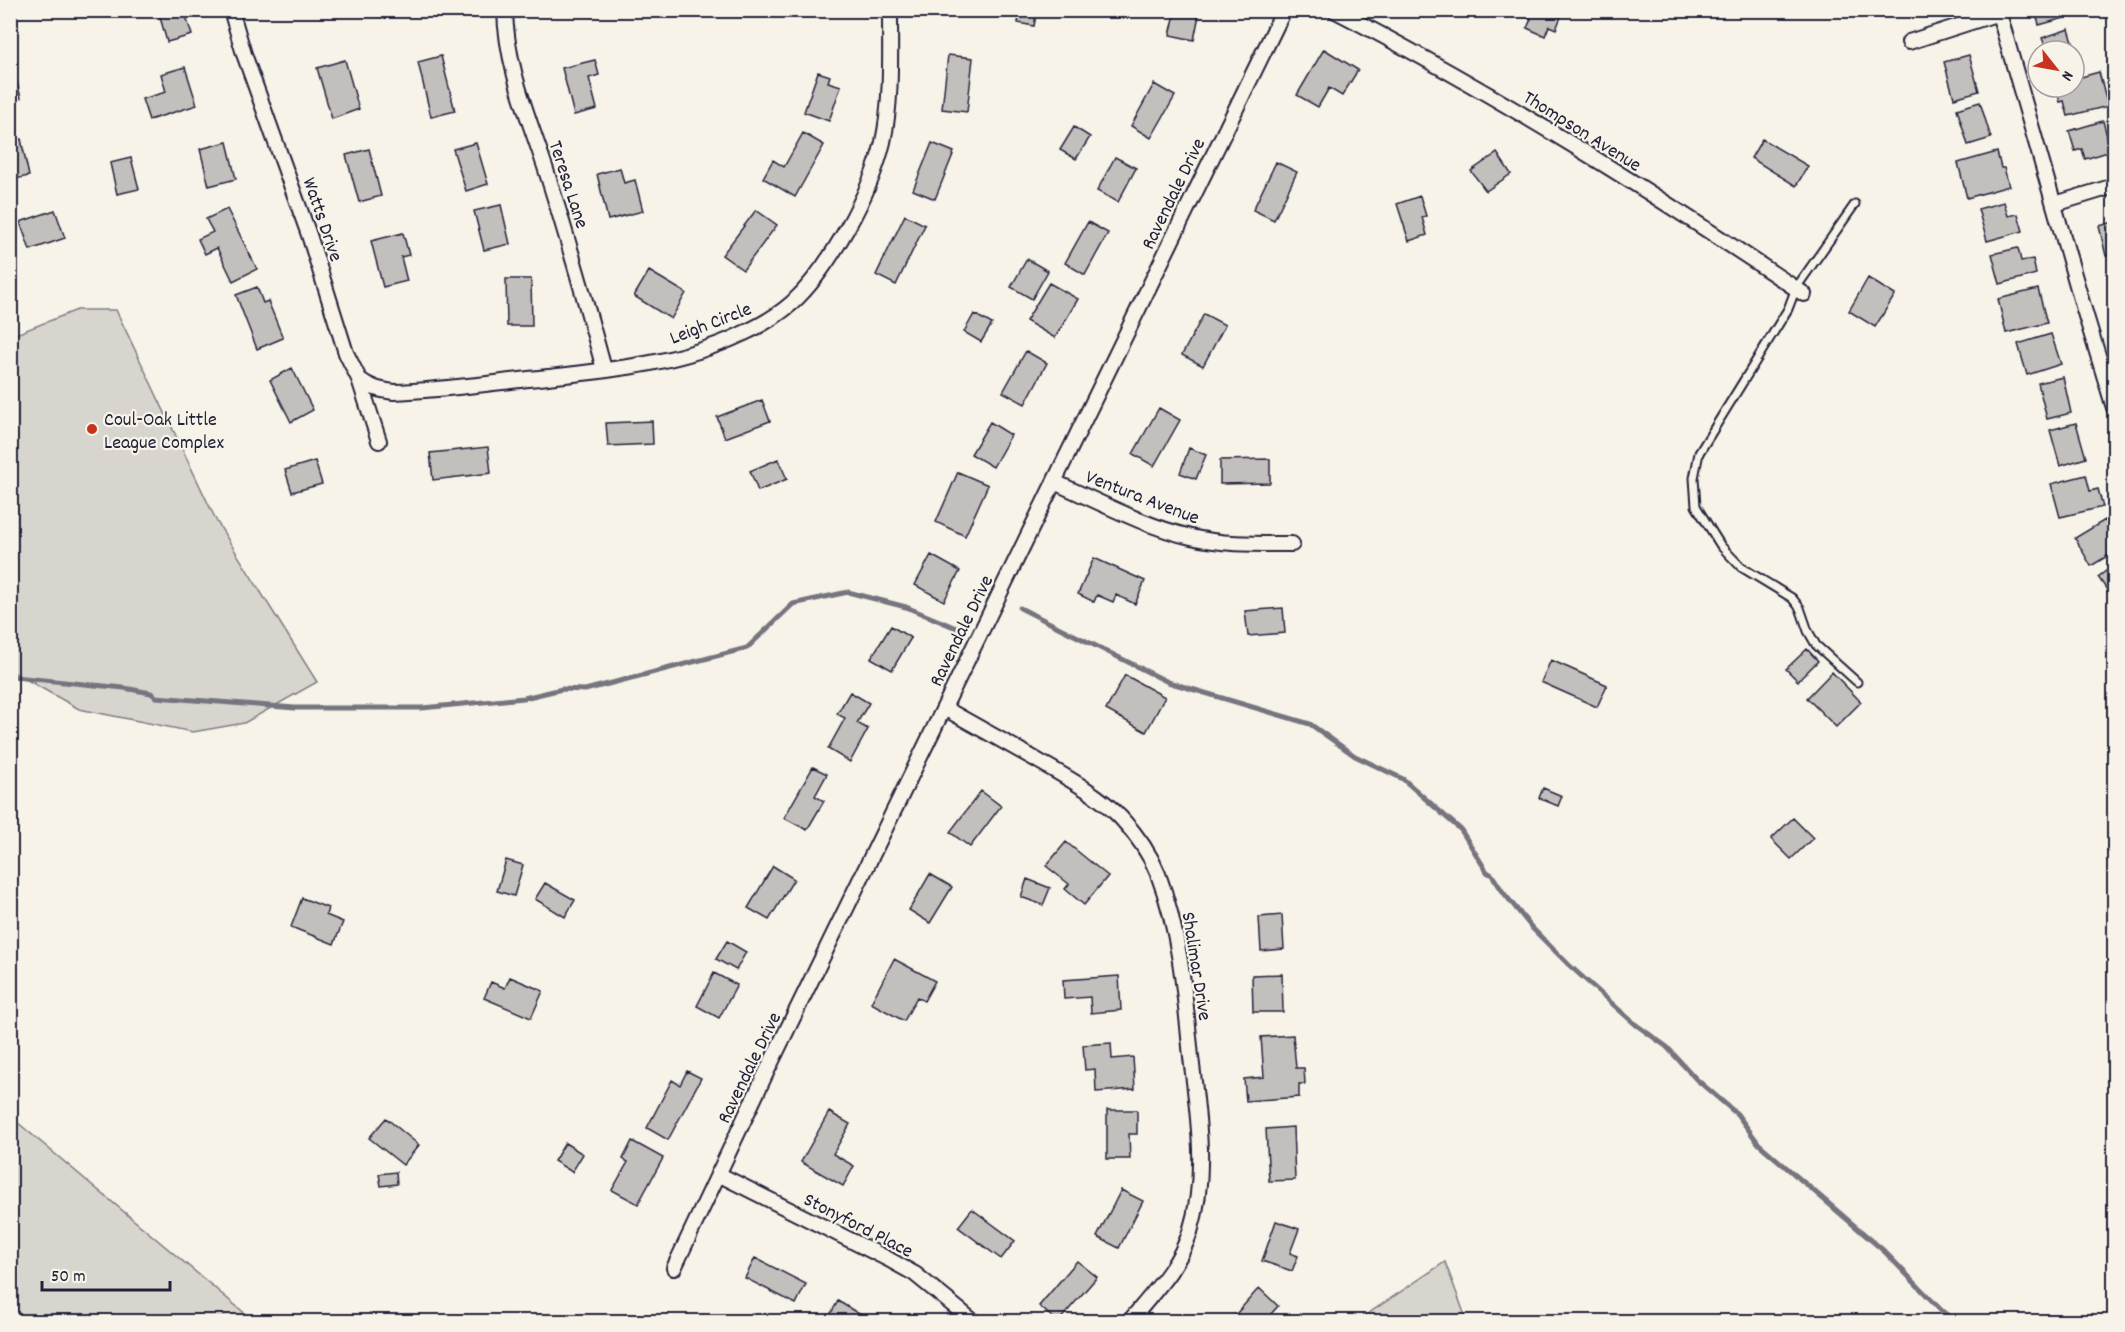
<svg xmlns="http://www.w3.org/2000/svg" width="2125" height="1332" font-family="Dekko,sans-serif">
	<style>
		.green { fill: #d8d5cf; stroke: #7d7c85; stroke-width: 1.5 }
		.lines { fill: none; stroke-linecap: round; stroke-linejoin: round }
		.stream { stroke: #76747f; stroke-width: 5 }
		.building { fill: #c2bfbd; stroke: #22223b; stroke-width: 1.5 }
		.service-casing { stroke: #22223b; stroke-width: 11 }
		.minor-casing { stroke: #22223b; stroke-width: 18 }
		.service { stroke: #f7f3e8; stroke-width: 7 }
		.minor { stroke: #f7f3e8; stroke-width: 14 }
		.poi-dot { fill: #c8321e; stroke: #f7f3e8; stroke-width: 2 }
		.labels { text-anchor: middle; stroke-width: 4.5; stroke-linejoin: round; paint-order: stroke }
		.street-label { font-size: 20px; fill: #22223b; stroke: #f7f3e8 }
		.poi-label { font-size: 20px; fill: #22223b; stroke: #f7f3e8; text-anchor: start }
	</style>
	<rect width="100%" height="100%" fill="#f7f3e8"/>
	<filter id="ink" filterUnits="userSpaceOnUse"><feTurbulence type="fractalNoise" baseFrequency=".0167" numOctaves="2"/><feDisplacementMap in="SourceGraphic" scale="12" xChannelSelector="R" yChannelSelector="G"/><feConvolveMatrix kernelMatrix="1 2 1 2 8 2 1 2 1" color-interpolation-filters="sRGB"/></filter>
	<g filter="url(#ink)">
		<path class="green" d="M77 310H116L217 522 317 682 244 723 193 732 79 709 11 671V336Z
			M10 1117H11L254 1321H11Z
			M1445 1262 1467 1321H1357Z"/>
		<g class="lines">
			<path class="stream" d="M1020 608 1168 682 1310 724 1355 756 1403 779 1461 830 1487 872 1492 875 1503 892 1532 928 1569 965 1635 1024 1667 1047 1696 1079 1737 1114 1759 1144 1884 1251 1942 1311 1956 1322
				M10 675 14 677 124 688 151 693 156 697 295 708H422L524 698 562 689 585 690 747 648 793 604 848 592 906 607 961 630"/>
		</g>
		<path class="building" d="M158 10H184L192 35 167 42Z
			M1020 10H1037L1034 26 1018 23Z
			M1176 10H1200L1194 40 1170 35Z
			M1525 10H1546L1561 17 1556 29 1549 26 1545 36 1527 28 1531 19 1523 16Z
			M2036 10H2071L2072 16 2039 25Z
			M2069 29 2080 66 2074 68V51H2047L2042 38Z
			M1324 49 1358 70 1342 96 1329 88 1318 107 1297 95Z
			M10 54 21 98 10 101Z
			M948 55 973 58 967 112 942 109Z
			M1969 55 1979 91 1954 98 1944 62Z
			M441 56 455 111 431 117 418 62Z
			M345 60 359 109 332 119 317 68Z
			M595 60 599 75 589 78 597 109 574 115 562 68Z
			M185 67 197 105 149 120 142 99 166 92 161 74Z
			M818 72 830 76 828 82 841 86 829 121 804 112Z
			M2099 72 2108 106 2068 116 2064 101 2060 102 2056 87H2074V79Z
			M1154 84 1175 96 1151 138 1131 126Z
			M1980 102 1991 138 1968 145 1957 109Z
			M2103 121 2111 151 2085 159 2082 149 2075 151 2069 131Z
			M1074 127 1090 137 1076 159 1060 150Z
			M803 133 824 145 795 197 763 178 773 160 784 167Z
			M21 139 29 176 10 180V142Z
			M1762 139 1808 166 1796 186 1751 158Z
			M227 142 236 179 209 186 200 149Z
			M476 143 488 184 466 191 453 149Z
			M932 143 954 152 935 199 913 190Z
			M369 149 381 196 359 202 346 155Z
			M1997 152 2001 168H2004L2009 186 1967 198 1958 163Z
			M1497 153 1511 174 1486 191 1471 171Z
			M1115 157 1136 168 1118 202 1097 191Z
			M131 158 139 189 117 194 110 163Z
			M1276 162 1297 172 1274 220 1253 210Z
			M620 168 624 183 635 180 643 211 608 220 597 174Z
			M1420 196 1426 216 1422 217 1427 235 1409 241 1397 204Z
			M2004 202 2008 216 2018 214 2023 231 1987 241 1978 209Z
			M501 205 510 244 484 250 474 211Z
			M227 209 257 269 233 281 217 248 205 254 198 239 213 232 206 219Z
			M55 210 65 238 30 250 20 222Z
			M756 210 777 225 743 270 722 255Z
			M905 215 925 225 896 285 876 275Z
			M1088 222 1108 233 1085 275 1065 263Z
			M2114 222V254L2106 256 2099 226Z
			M403 233 409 255 401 257 407 281 383 287 371 241Z
			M2018 248 2021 261 2033 259 2036 274 2000 284 1992 254Z
			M1027 259 1048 271 1032 299 1011 287Z
			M649 271 686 293 671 319 634 296Z
			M1868 278 1895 295 1875 327 1849 311Z
			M506 279H531L532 326H507Z
			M1049 283 1078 299 1055 338 1026 321Z
			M257 287 263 303 268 301 283 338 257 349 236 295Z
			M2038 289 2047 323 2006 333 1998 299Z
			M974 314 992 324 981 342 964 332Z
			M1204 314 1225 325 1203 366 1182 355Z
			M2051 334 2061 364 2027 375 2018 344Z
			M1026 351 1047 363 1025 404 1003 392Z
			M292 368 313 410 291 422 270 380Z
			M2063 377 2071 413 2047 419 2038 383Z
			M762 400 770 421 725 438 717 417Z
			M1159 408 1180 420 1154 466 1133 454Z
			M652 421 653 444 608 446 606 423Z
			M990 422 1011 435 993 467 971 454Z
			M2076 423 2086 458 2060 466 2050 430Z
			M488 447 491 473 433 480 430 453Z
			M1189 448 1206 455 1196 479 1180 473Z
			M778 459 787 479 758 491 750 471Z
			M1270 459V483L1220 484V460Z
			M315 461 322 484 292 492 285 470Z
			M958 472 988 485 965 536 936 522Z
			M2086 475 2090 491 2098 489 2103 507 2060 517 2051 484Z
			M2105 520 2114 536V552L2091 566 2075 538Z
			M931 555 960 571 944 601 915 585Z
			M1094 558 1145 581 1135 604 1116 595 1113 602 1097 595 1094 602 1078 594Z
			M2114 565V600L2098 577Z
			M1283 608 1285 633 1248 636 1245 611Z
			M891 626 911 638 892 670 871 658Z
			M1807 649 1818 661 1798 681 1786 669Z
			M1551 660 1607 685 1597 707 1541 682Z
			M1832 672 1861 702 1836 727 1807 698Z
			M1125 675 1165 697 1146 732 1106 710Z
			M850 692 869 703 857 723 868 729 850 762 828 749 845 718 837 714Z
			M813 767 827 774 815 796 824 801 807 830 784 818Z
			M1543 788 1562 796 1558 806 1539 798Z
			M981 791 1001 806 970 847 950 832Z
			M1793 818 1813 838 1791 859 1771 839Z
			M1066 842 1108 876 1084 905 1065 889 1069 884 1046 866Z
			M506 860 523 865 514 896 497 891Z
			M773 866 794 879 769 920 748 908Z
			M930 874 952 887 930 923 909 910Z
			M1027 879 1050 888 1043 905 1021 897Z
			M545 883 575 900 565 917 535 899Z
			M302 898 328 908 326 915 343 922 334 944 291 927Z
			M1282 915 1284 949 1261 951 1259 917Z
			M727 941 746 952 736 970 716 959Z
			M894 959 935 981 924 1001 917 997 904 1021 871 1003Z
			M714 973 737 985 719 1018 697 1006Z
			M1282 974 1283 1012H1253L1252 975Z
			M1119 976 1121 1010 1091 1013 1090 997 1064 999 1063 980Z
			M510 977 543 991 531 1018 484 998 491 982 505 988Z
			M1293 1035 1296 1068H1304L1305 1084H1299V1097L1246 1101 1244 1079 1264 1077 1261 1037Z
			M1111 1043 1112 1059 1133 1057 1135 1089 1096 1092 1095 1069 1085 1070 1083 1045Z
			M687 1071 701 1078 668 1140 647 1128 672 1080 680 1085Z
			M1107 1110H1137V1134H1129L1130 1159H1107Z
			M829 1112 850 1124 833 1154 854 1166 843 1186 801 1162Z
			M386 1118 419 1145 403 1165 369 1138Z
			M1293 1127 1295 1180 1269 1181 1266 1129Z
			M632 1141 663 1158 638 1204 612 1190 628 1162 623 1159Z
			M565 1143 583 1154 572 1172 554 1161Z
			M396 1172 397 1184 381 1186 379 1174Z
			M1121 1190 1143 1201 1119 1248 1097 1237Z
			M972 1209 1015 1241 1001 1259 958 1227Z
			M1276 1221 1299 1229 1290 1253 1298 1256 1292 1271 1262 1261Z
			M755 1258 806 1284 796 1304 745 1278Z
			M1077 1261 1097 1277 1058 1322 1039 1306Z
			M1259 1288 1278 1306 1264 1322H1229Z
			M838 1301 872 1322H826Z"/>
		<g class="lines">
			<defs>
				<path id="service" d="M1855 204 1796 288 1788 309 1699 453 1694 478 1696 506 1721 546 1741 567 1792 598 1800 608 1808 631 1816 645 1857 682"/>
				<path id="minor" d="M231 10 244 54 309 235 346 353 359 379 379 441
					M505 10C506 66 529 118 546 170 567 236 586 303 604 369
					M1334 10C1497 94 1652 192 1804 294
					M1998 10 2083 306 2114 408
					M1909 42 1999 13
					M2055 204 2114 186
					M359 379C370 388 380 390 394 392 445 390 497 382 548 377 613 370 682 363 742 334 760 326 777 316 792 303 830 268 871 192 883 142 892 100 890 54 890 10
					M1054 482C1098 501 1143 526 1191 537 1224 545 1258 544 1292 544
					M944 708C974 725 1005 742 1035 759 1064 776 1097 793 1121 818 1136 834 1150 854 1158 874 1180 932 1185 996 1191 1057 1198 1116 1208 1174 1190 1232 1179 1267 1152 1294 1129 1322
					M718 1174 888 1259 915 1274 974 1322
					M674 1268 766 1073 1284 10"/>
			</defs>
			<use href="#service" class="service-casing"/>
			<use href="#minor" class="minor-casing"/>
			<use href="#service" class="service"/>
			<use href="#minor" class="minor"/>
		</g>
	</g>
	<circle class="poi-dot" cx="92" cy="429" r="6"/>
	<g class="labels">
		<g class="street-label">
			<text transform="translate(1583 130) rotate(32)" y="7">Thompson Avenue</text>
			<text transform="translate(570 184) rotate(72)" y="7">Teresa Lane</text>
			<text transform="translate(1172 193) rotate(-64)" y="7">Ravendale Drive</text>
			<text transform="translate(324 219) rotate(71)" y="7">Watts Drive</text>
			<text transform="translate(710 322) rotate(-21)" y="7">Leigh Circle</text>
			<text transform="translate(1143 496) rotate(21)" y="7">Ventura Avenue</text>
			<text transform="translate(960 630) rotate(-64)" y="7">Ravendale Drive</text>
			<text transform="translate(1198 966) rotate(81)" y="7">Shalimar Drive</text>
			<text transform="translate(748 1067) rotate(-64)" y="7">Ravendale Drive</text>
			<text transform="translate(859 1224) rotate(27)" y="7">Stonyford Place</text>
		</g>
		<g class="poi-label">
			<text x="104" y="425">Coul-Oak Little<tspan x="104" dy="23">League Complex</tspan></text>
		</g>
	</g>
	<rect width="2125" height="1332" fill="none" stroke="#f7f3e8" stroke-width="36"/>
	<rect x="18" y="18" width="2089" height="1296" fill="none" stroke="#22223b" stroke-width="2" filter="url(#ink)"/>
	<g transform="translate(2056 69) rotate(121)"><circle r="28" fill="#f7f3e8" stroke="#a29fa3" stroke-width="1.5"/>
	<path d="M0-4.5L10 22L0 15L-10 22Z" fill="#c8321e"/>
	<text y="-9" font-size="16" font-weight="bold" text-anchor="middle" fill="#22223b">N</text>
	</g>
	<path d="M42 1281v9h128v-9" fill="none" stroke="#22223b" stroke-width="3"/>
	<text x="51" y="1281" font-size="18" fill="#22223b" stroke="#f7f3e8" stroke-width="4.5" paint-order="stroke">50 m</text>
</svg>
